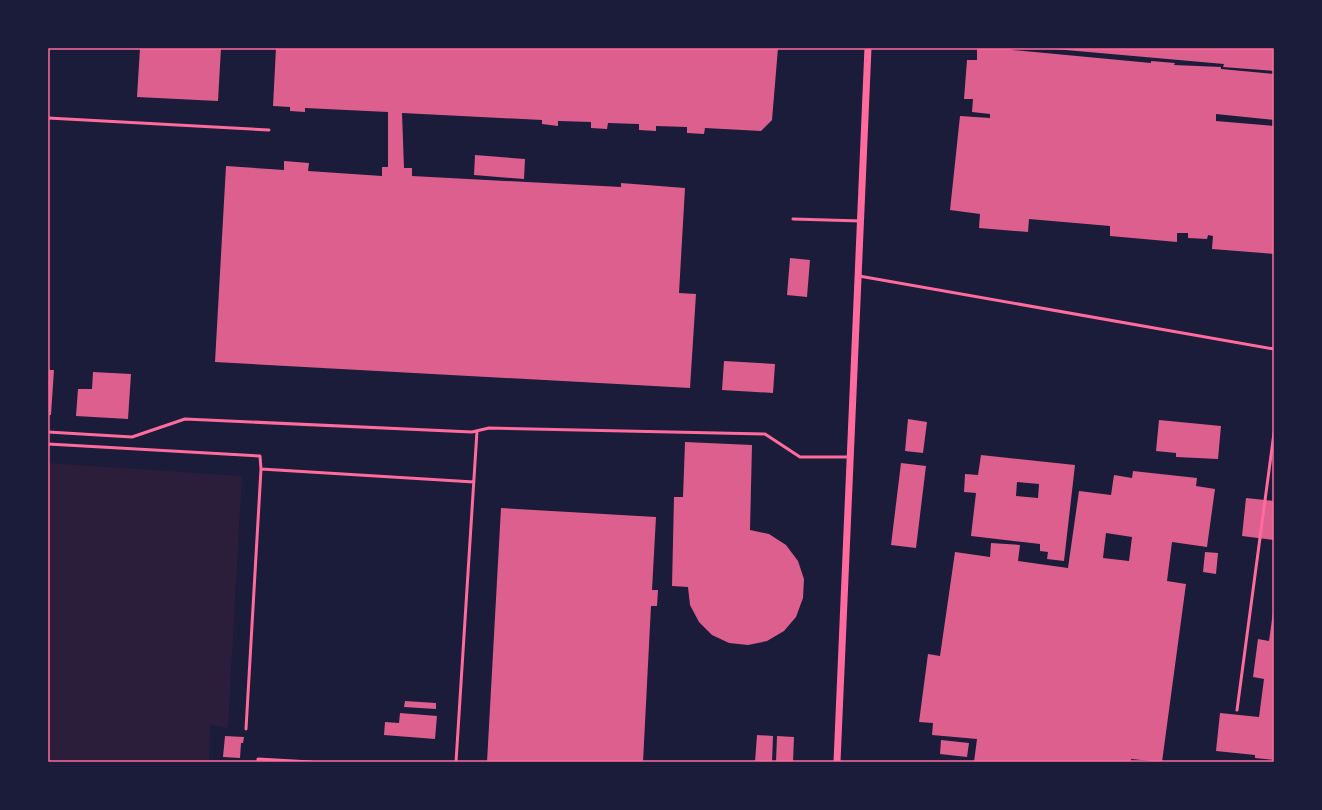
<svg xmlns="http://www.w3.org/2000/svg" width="1322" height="810" font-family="Helvetica,sans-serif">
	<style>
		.green { fill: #2a1e3b }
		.building { fill: #dd5f8e; fill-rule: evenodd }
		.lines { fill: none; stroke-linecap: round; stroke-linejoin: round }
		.service { stroke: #ff6b9d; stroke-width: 3 }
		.tertiary { stroke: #ff6b9d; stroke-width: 7 }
		.neatline { fill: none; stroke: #ff6b9d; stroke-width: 1.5 }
	</style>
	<rect width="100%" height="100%" fill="#1b1b3a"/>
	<path class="green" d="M48 463 242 476 228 728 210 725 209 762H48Z"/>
	<path class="building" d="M140 48H221L218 101 137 97Z
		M276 48H778L772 120 761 131 705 128 704 134 687 133V127L656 126V131L639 130V124L608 123 607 129 591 128V122L558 121V126L542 124V120L402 113 404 168H412V176L621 187V183L685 188 679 293 696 294 690 388 215 362 226 166 284 170V161L309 163 308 171 382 176V167H388V112L305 108V112L290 111V107L273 106Z
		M977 48H1011L1012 50 1151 63V61L1175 63 1174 65 1221 67V69L1274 74V120L1216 114V121L1274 126V254L1212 249 1213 236 1208 235 1207 239 1188 238V233H1177V242L1110 236V226L1029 219 1028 232 979 228 980 214 950 210 960 116 990 118V114L972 112 973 99H964L967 60H977Z
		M1043 48H1274V71L1223 67 1224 64Z
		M475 155 525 159 524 179 474 175Z
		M790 258 810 260 807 297 787 295Z
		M724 361 775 364 773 393 722 390Z
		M48 370H54L51 415H48Z
		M93 372 131 374 128 419 76 416 78 389H92Z
		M908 419 927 422 923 453 905 451Z
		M1159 420 1221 426 1218 459 1176 457V453L1156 451Z
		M685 442 752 445 750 530 769 534 786 545 798 561 804 579 803 598 796 617 784 631 767 641 748 645 729 643 712 635 699 622 690 605 688 587 672 586 674 497H683Z
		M981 455 1075 465 1064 561 1047 559 1048 552 1040 551V544L971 536 976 493 964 492 965 474 978 475ZM1017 482 1039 484 1038 498 1016 496Z
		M901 463 926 466 916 548 891 545Z
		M1133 471 1197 478 1196 486 1215 489 1207 547 1172 542 1167 581 1186 584 1162 762 1131 759V762H974L977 739 932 735 933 723 919 722 928 654 940 656 955 552 990 557 991 543 1020 545 1018 561 1068 568 1079 491 1111 495 1114 475 1132 478ZM1106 533 1132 537 1129 561 1103 558Z
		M1246 498 1274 501V540L1242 536Z
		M501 508 656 517 652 590H658L657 606H651L643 762H487Z
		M1205 552 1218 553 1216 574 1203 572Z
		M1273 612 1274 760 1255 758V755L1216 751 1220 713 1259 717 1264 679 1253 677 1258 639 1269 641Z
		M405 701 436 703V709L404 707Z
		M400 713 437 716 435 739 384 735 385 722 399 723Z
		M757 735 773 736 772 762H755Z
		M225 736 244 737 243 743H241L240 758 223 757Z
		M777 736 794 737 793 762H776Z
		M941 740 969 743 967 757 940 754Z"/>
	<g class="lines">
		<path class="service" d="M48 118 269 130
			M793 219 861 221
			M859 276 1274 349
			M48 432 132 437 185 419 472 432 489 428 765 434 800 457H850
			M48 444 260 456 261 469 246 729
			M261 469 474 482
			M1237 710 1274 433
			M258 762V759L311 762
			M456 762 477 431"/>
		<path class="tertiary" d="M837 762 868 48"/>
	</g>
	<rect width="1322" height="810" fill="none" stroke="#1b1b3a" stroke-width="98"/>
	<rect x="49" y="49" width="1224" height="712" class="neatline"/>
</svg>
